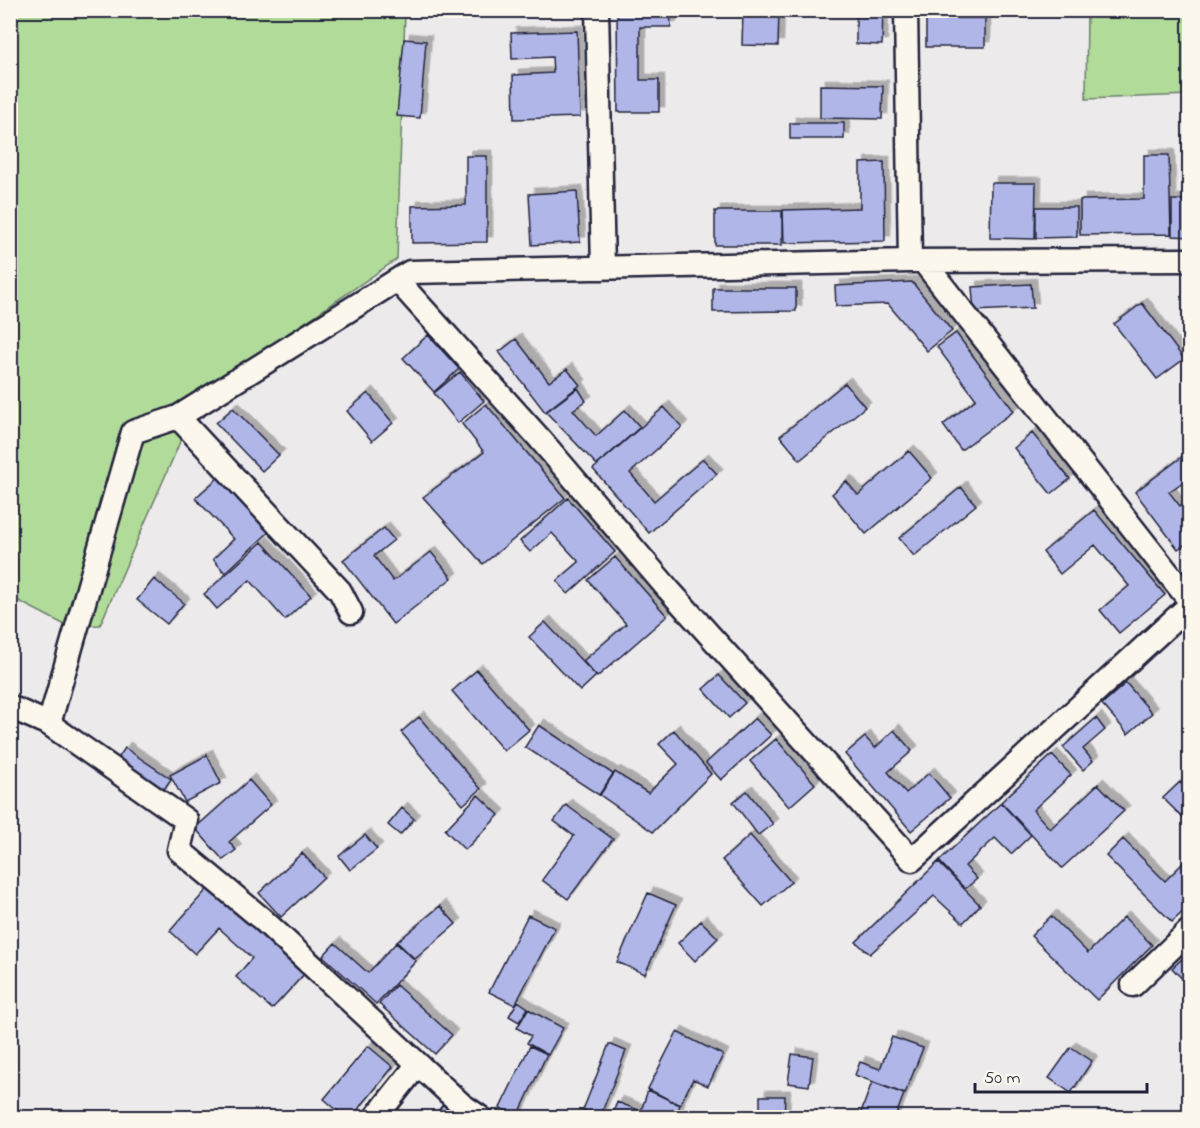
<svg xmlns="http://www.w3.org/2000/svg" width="1200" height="1128" font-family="'Indie Flower',sans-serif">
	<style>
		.green { fill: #b1db99; stroke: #6a7e6a; stroke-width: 1.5 }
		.building { fill: #b0b7e8; stroke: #22223b; stroke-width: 1.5; filter: url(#shadow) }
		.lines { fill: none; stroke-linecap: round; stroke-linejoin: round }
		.minor-casing { stroke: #22223b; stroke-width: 27 }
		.minor { stroke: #fbf7ec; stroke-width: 22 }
	</style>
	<defs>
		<filter id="shadow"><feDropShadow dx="5.5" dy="-5.5" stdDeviation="0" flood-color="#0004"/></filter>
	</defs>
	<rect width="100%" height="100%" fill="#eceaeb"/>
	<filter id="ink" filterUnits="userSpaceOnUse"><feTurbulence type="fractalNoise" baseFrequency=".0167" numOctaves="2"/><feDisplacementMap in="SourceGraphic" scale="12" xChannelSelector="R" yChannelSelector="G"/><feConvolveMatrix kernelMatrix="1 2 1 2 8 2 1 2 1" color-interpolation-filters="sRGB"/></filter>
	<g filter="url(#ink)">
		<path class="green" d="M10 11H405L397 259 198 396 177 449 100 625 67 626 11 597Z
			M1087 11H1189V95L1086 99Z"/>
		<path class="building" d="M617 10H670L671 27H640V80H659V112H618Z
			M743 10H779L778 46 742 45Z
			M856 10H883L882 45 856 44Z
			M926 10H946V18H985V47H926Z
			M577 31 580 117 514 119 513 75 553 73 552 57 512 59 511 33Z
			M404 39 426 41 420 118 397 116Z
			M820 85 883 86 882 119 820 118Z
			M790 123H844V139H790Z
			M1144 155H1169L1171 234 1080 235V200L1144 199Z
			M466 156H487V242L412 243V206L466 205Z
			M884 162 885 241 784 243 783 210 860 208V163Z
			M991 183H1036L1035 239 990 238Z
			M577 191 580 242 532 245 529 194Z
			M1172 200H1190V237L1172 236Z
			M1036 207H1077V237L1036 238Z
			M715 211H782V245H715Z
			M912 282 952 331 927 351 888 304 836 306 835 286Z
			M1031 284 1033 308 974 311 972 287Z
			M713 288H796V311L713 312Z
			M1142 303 1184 359 1157 379 1114 324Z
			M956 333 1014 411 961 450 943 425 976 399 937 347Z
			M428 335 459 369 434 392 403 358Z
			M516 339 549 382 567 369 580 385 545 412 499 352Z
			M460 372 484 401 458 423 434 393Z
			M845 383 865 407 800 460 780 436Z
			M578 388 586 401 573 410 596 436 625 410 640 427 597 465 546 412Z
			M368 393 393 423 372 441 347 411Z
			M486 404 565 498 483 564 423 497 484 452 462 424Z
			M664 407 682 427 630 473 654 501 703 459 717 474 649 533 593 469Z
			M233 408 279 455 262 471 216 423Z
			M1032 433 1070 479 1051 494 1014 448Z
			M909 451 932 478 866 534 832 494 846 481 858 495Z
			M1190 451V477L1169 492 1180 506 1190 498V541L1178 549 1135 492Z
			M218 478 269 532 225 573 213 559 234 539 195 498Z
			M961 487 976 505 914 556 899 538Z
			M568 498 615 552 568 594 557 581 579 562 552 533 530 552 520 541Z
			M1094 510 1165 595 1119 633 1100 610 1129 586 1095 545 1060 574 1043 552Z
			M384 528 394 540 374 556 393 581 431 552 452 578 393 624 343 560Z
			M262 542 311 596 285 620 250 580 217 609 204 594Z
			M615 557 667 616 597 677 583 661 626 624 588 580Z
			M154 579 184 603 167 624 137 600Z
			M545 622 596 676 580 691 529 637Z
			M477 670 529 730 504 751 452 691Z
			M719 675 745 703 729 718 703 689Z
			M1126 683 1152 713 1128 734 1102 704Z
			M419 717 481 789 463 805 401 732Z
			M755 718 771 735 721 780 706 763Z
			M1096 718 1105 730 1083 749 1093 761 1083 770 1063 747Z
			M539 725 613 774 599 795 525 747Z
			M674 730 711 774 653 832 600 795 615 772 648 793 678 764 659 744Z
			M894 730 912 751 888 772 906 793 929 773 950 798 911 831 845 754 865 737 875 748Z
			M776 739 815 784 789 807 750 761Z
			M125 748 171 779 160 795 114 764Z
			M207 755 221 783 185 802 170 775Z
			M1052 755 1071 775 1033 810 1050 829 1098 784 1124 811 1062 868 1001 802Z
			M249 780 271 805 229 842 236 850 223 860 195 828Z
			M1180 782 1190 792V825L1163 798Z
			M747 791 773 824 758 835 733 802Z
			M478 795 499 815 465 850 445 830Z
			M1001 803 1031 835 1011 854 995 838 965 866 977 879 965 889 939 861Z
			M566 805 613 839 568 899 542 880 574 836 554 821Z
			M402 808 414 819 400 835 388 825Z
			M365 835 377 849 350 870 339 856Z
			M750 835 791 882 763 906 722 860Z
			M1123 839 1165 881 1190 856V905L1172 922 1106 856Z
			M302 853 324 877 281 917 259 893Z
			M938 862 980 905 963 923 934 896 870 954 856 942Z
			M210 886 306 972 272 1009 236 977 252 958 219 928 195 954 170 931Z
			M648 893 676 905 645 974 617 962Z
			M440 906 456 924 415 959 397 942Z
			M528 915 555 928 515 1005 489 992Z
			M1051 916 1088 953 1124 917 1152 945 1097 1000 1031 936Z
			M701 921 718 938 695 961 678 943Z
			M335 943 368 973 396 943 416 961 376 1004 323 956Z
			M1190 952V987L1172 968Z
			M396 985 452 1035 435 1054 379 1004Z
			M518 1001 528 1008 519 1022 509 1016Z
			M528 1009 563 1028 548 1055 527 1043 531 1036 517 1028Z
			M677 1032 723 1055 708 1086 693 1079 680 1105 648 1089Z
			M892 1037 923 1048 905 1094 855 1075 860 1062 880 1069Z
			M609 1044 626 1051 600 1117 583 1110Z
			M368 1046 393 1067 351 1118H346L324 1099Z
			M530 1046 547 1054 518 1116 500 1108Z
			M1071 1047 1092 1061 1071 1093 1049 1078Z
			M792 1054 813 1057 809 1086 788 1083Z
			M872 1082 904 1094 895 1118H859Z
			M648 1090 680 1105 676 1118H611L617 1102 641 1111Z
			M760 1096H785L784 1118H760Z
			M443 1104 462 1118H437L435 1116Z"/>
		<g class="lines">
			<defs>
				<path id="minor" d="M597 10 603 268
					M906 10 910 261
					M923 261 1190 601
					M397 280 540 439 668 589 912 860 1190 605
					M178 417 340 591 351 612
					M10 707 49 724 186 820 179 850 262 919 462 1105 481 1118
					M49 724 133 432 178 417 410 272 910 261 1190 260
					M1133 985 1190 930
					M375 1118 418 1064"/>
			</defs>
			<use href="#minor" class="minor-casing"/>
			<use href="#minor" class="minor"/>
		</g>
	</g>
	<rect width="1200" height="1128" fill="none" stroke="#fbf7ec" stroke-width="36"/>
	<rect x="18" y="18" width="1164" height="1092" fill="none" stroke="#22223b" stroke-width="2" filter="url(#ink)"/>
	<path d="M975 1083v9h172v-9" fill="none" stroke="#22223b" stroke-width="3"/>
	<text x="984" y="1083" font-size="18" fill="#22223b" stroke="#fbf7ec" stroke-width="4.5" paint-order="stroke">50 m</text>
</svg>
